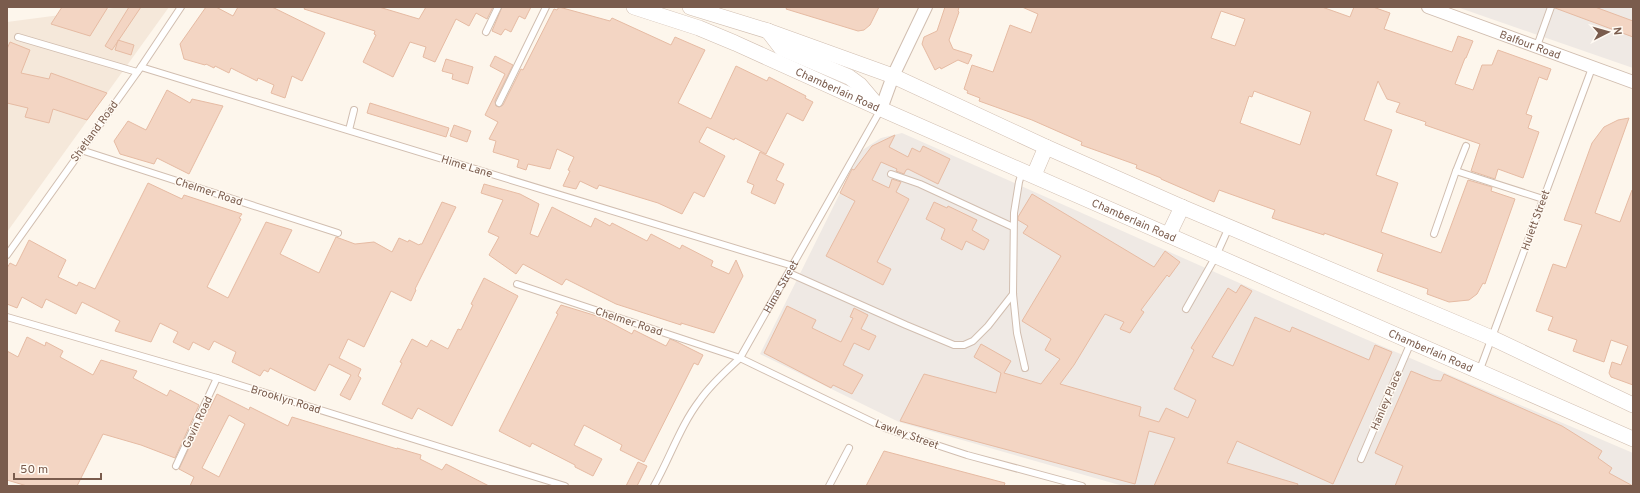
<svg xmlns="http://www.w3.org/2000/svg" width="1640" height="493" font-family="Overpass,sans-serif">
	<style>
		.residential { fill: #f5e8da }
		.industrial { fill: #efe9e4 }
		.building { fill: #f3d5c3; stroke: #e6bba3; fill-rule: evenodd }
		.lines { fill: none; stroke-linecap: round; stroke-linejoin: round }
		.service-casing { stroke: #d1beb0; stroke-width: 8 }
		.minor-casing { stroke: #d1beb0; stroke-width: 14 }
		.tertiary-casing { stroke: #d1beb0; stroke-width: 16 }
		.service { stroke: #fff; stroke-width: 6 }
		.minor { stroke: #fff; stroke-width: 12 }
		.tertiary { stroke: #fff; stroke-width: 15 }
		.labels { text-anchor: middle; stroke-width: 3; stroke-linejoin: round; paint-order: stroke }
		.street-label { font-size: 11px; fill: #7a5c4d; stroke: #fffaf3 }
	</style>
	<rect width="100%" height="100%" fill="#fdf6ec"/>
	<path class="residential" d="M121 7H169L7 232V22Z"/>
	<path class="industrial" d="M1457 7H1633V68Z
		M902 133 1363 338 1633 453V486H1123L899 422 760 354 861 151 881 138Z"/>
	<path class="building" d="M62 7H108L90 36 51 24Z
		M129 7H141L112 50 105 46Z
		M206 7H216L233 16 238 7H272L325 33 302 81 292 76 285 98 271 93 274 85 258 78 257 81 231 68 229 73 215 66 214 68 206 64 205 65 184 59 180 44Z
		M305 7H379L419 19 426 7H493L487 19 476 13 469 26 456 19 435 62 423 57 426 47 410 42 393 77 363 62 376 35 374 34 375 31 304 9Z
		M502 7H531L525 19 519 16 511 32 505 29 501 35 492 31Z
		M559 7 610 21 612 18 671 45 675 37 705 50 678 103 711 119 736 66 767 81 769 77 806 96 805 98 813 102 803 121 787 113 766 154 735 138 734 140 707 127 699 142 725 156 704 197 694 192 682 214 658 203 599 185 597 189 580 181 576 189 563 186 570 171 568 170 574 157 557 149 550 169 528 164 526 170 517 167 519 160 493 152 496 141 489 139 498 122 485 115 505 74 490 66 495 56 513 65 495 101 496 106 499 107 503 105 521 69 523 70 554 9 557 10Z
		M787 7H879L870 25 864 30 858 31 786 9Z
		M945 7H959L958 11 959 12 949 40 953 49 972 55 968 64 958 60 941 69 940 67 935 70 922 44 924 37 937 31Z
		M1022 7H1322L1350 17 1354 7H1373L1390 13 1384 29 1452 52 1458 36 1473 41 1466 58H1465L1455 84 1473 90 1482 65H1492L1498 50 1551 69 1547 80 1539 77 1526 114 1532 116 1528 128 1539 132 1523 178 1498 169 1495 179 1471 171 1480 144 1425 125 1426 122 1396 112 1400 103 1387 99 1378 81 1364 120 1392 130 1376 175 1398 183 1381 232 1441 253 1468 180 1492 187 1491 191 1515 199 1485 284 1483 283 1477 294 1469 300 1449 302 1427 294 1428 289 1377 271 1383 254 1324 233V235L1272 218 1275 210 1219 190 1214 202 1161 179V178L1136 168 1137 165 1081 145 1082 142 1032 120 979 101 980 98 967 93 968 91 964 89 972 65 993 72 1010 25 1031 33 1038 14ZM1221 11 1245 19 1235 46 1211 38ZM1254 91 1311 112 1300 145 1240 123 1249 96 1252 97Z
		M1555 7H1595L1633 21V37L1555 8Z
		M118 40 134 45 131 55 115 50Z
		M10 42 30 50 21 73 49 79 51 73 107 93 87 120 53 109 49 123 25 117 28 108 7 103V49Z
		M446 59 473 67 468 84 452 79 453 74 442 71Z
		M167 90 190 103 192 99 223 106 189 174 157 158 154 164 120 154 114 141 128 121 146 130Z
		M370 103 449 128 446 137 367 113Z
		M1629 118 1595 213 1620 222 1632 190H1633V385L1611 377 1609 373 1612 362 1621 365 1628 346 1611 340 1604 362 1573 351 1577 340 1548 330 1553 317 1536 311 1553 264 1566 268 1582 225 1564 220 1592 143 1604 127 1618 120Z
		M454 125 471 131 467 142 450 136Z
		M895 135 889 147 908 157 912 148 920 152 923 146 950 159 938 184 908 169 906 170 904 174 896 171 897 169 881 162 872 180 889 188 892 179 901 182 896 192 909 199 877 262 891 269 883 285 826 256 855 201 840 193 852 169 854 170 872 146Z
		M760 152 784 164 776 180 784 184 775 204 751 193 754 185 747 182Z
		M148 183 182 199 184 195 242 214 239 218 241 219 207 287 228 298 266 222 292 230 280 254 319 273 336 237 355 244 374 242 392 252 399 238 408 242 409 240 419 245 420 244H422L442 202 456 207 415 289 416 290 411 301 391 291 364 347 348 339 339 358 361 369 358 376 361 378 350 400 340 395 351 375 329 364 315 391 270 368 268 372 264 370 260 376 232 362 236 352 214 341 209 350 193 342 189 350 173 342 178 332 160 323 151 342 115 331 120 321 82 302 76 314 46 299 42 308 22 297 17 308 7 304V268L10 263 16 266 29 240 66 260 58 277 77 286 79 282 95 289Z
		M484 184 520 194 539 204 530 234 538 237 552 207 591 227 595 218 610 226 612 223 647 241 651 234 680 249 682 245 713 261 711 266 729 274 736 260 743 276 714 333 681 323V325L616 304 566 279 562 285 523 264 516 274 489 255 499 237 488 232 503 200 481 193Z
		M1032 194 1154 267 1165 251 1180 262 1169 277 1167 275 1141 310 1144 312 1130 333 1120 329 1124 322 1105 314 1074 365 1060 384 1141 407 1139 416 1159 422 1166 408 1188 418 1196 400 1174 389 1194 350 1191 348 1228 288 1236 293 1241 285 1252 291 1212 357 1233 366 1255 317 1290 332 1292 327 1369 360 1375 345 1392 352 1333 484 1237 441 1227 463 1298 484 1297 486H1154L1175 438 1149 431 1135 484 900 421 924 374 996 393 1001 373 974 357 981 344 1011 361 1004 373 1041 384 1060 359 1045 350 1051 339 1022 321 1061 256 1023 233 1028 226 1018 220V217Z
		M934 202 947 208 948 206 977 220 972 230 989 240 984 250 966 241 962 250 941 239 945 229 926 219Z
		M484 278 518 296 452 426 418 408 412 419 382 404 402 363 400 362 412 339 427 347 431 340 448 349 458 329 461 330 473 305 471 304Z
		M561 305 600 317 632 334 634 330 666 346 670 339 675 341 703 355 698 365 694 363 644 462 620 450 622 445 584 425 574 445 602 459 593 476 575 467V465L532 443 530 447 499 431 558 314 556 313Z
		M787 306 816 320 812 328 841 342 853 318 850 317 854 308 868 315 861 329 876 336 869 350 854 343 843 365 863 375 852 394 833 385 831 388 764 353Z
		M27 337 45 346 46 342 63 351 60 357 93 375 101 360 137 371 133 378 167 396 170 390 199 405 175 458 141 445 103 434 77 486H27L7 480V351L18 357Z
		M1411 371 1433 380 1441 381 1444 374 1562 426 1602 451 1598 458 1612 468 1609 473 1633 486H1395L1403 466 1375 453Z
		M217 394 249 410 250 407 288 426 292 417 397 449V448L421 455 420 459 442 470 446 464 489 486H190L194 477 179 469 207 409 209 410ZM229 415 245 424 219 477 202 468Z
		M884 451 1005 483 1004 486H866Z
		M638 462 647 466 637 486H626Z"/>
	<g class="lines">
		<defs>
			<g id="service">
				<path d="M486 32 498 7"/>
				<path d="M18 37 137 72"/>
				<path d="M1537 46 1551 7"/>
				<path d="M141 67 793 266"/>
				<path d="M499 103 546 7"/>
				<path d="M349 130 354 110"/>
				<path d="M81 150 338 233"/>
				<path d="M1456 171 1466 146"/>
				<path d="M1022 172 1019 182 1014 213 1013 294 1017 333 1025 368"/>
				<path d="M891 174 920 184 1013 227"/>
				<path d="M1434 234 1456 171 1543 199"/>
				<path d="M7 255 141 67 181 7"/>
				<path d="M789 273 906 325 954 345H964L973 341 988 326 1013 294"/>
				<path d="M517 284 740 358 885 428 967 455 1082 486"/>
				<path d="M1186 309 1216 256 1229 227"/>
				<path d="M7 317 217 378 565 486"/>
				<path d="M1479 372 1592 68"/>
				<path d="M1361 459 1411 342"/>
				<path d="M176 466 217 378"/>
				<path id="s1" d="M654 486C670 458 680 426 700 400 711 384 726 371 740 358L881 109"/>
				<path d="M829 486 849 448"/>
			</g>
			<g id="minor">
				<path id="s2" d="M1428 7 1633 82"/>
				<path d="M881 109 893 76 926 7"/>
			</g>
			<g id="tertiary">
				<path id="s3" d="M634 7 699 28 735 43 881 109 1633 439"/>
				<path d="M690 7 768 31 893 76 1046 147 1182 207 1492 338 1633 405"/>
				<path d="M768 31 781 48 849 77 860 85 877 105"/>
				<path d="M1034 175 1046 147"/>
				<path d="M1169 234 1182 207"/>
			</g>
		</defs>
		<use href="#service" class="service-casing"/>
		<use href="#minor" class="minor-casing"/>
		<use href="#tertiary" class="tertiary-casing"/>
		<use href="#service" class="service"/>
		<use href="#minor" class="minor"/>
		<use href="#tertiary" class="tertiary"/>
	</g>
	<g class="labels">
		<g class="street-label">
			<text dy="4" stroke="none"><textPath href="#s2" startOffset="109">Balfour Road</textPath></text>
			<text dy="4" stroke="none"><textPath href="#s3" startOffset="220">Chamberlain Road</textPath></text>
			<text transform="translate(94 131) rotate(-54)" y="4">Shetland Road</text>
			<text transform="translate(467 166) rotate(17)" y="4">Hime Lane</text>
			<text transform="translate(209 191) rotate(18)" y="4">Chelmer Road</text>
			<text dy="4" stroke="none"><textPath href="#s3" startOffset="544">Chamberlain Road</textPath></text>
			<text transform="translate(1535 220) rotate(-70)" y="4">Hulett Street</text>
			<text dy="4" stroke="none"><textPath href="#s1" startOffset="238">Hime Street</textPath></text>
			<text transform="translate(629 321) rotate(18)" y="4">Chelmer Road</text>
			<text dy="4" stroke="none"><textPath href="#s3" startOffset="868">Chamberlain Road</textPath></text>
			<text transform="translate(286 399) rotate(17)" y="4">Brooklyn Road</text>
			<text transform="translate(1386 400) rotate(-67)" y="4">Hanley Place</text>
			<text transform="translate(197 422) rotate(-65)" y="4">Gavin Road</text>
			<text transform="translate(907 434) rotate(20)" y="4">Lawley Street</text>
		</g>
	</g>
	<rect width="1640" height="493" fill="none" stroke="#7a5c4d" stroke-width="16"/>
	<g transform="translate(1608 32) rotate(84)" stroke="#fffaf3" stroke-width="3" paint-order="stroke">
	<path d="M0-3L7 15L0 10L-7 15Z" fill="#7a5c4d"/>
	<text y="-6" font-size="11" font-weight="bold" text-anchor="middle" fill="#7a5c4d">N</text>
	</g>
	<path d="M14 473v6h87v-6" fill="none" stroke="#7a5c4d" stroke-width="2"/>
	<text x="20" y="473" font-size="12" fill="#7a5c4d" stroke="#fffaf3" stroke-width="3" paint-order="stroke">50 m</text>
</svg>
